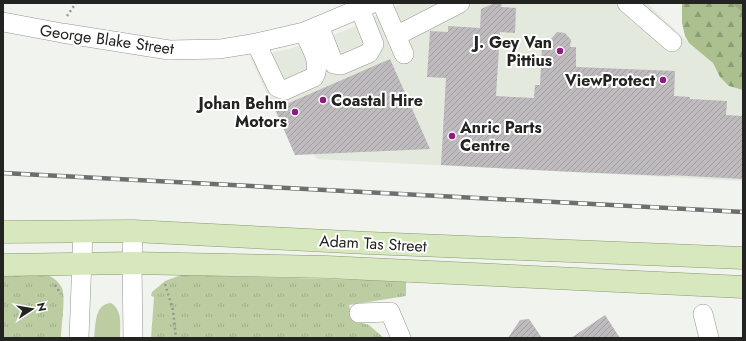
<svg xmlns="http://www.w3.org/2000/svg" width="746" height="341" font-family="Jost,sans-serif">
	<style>
		.built { fill: #e4e9dd }
		.grass { fill: url(#grass-tufts) }
		.forest { fill: url(#forest-firs) }
		.green { fill: #bccda2 }
		.lines { fill: none; stroke-linecap: round; stroke-linejoin: round }
		.stream { stroke: #96a979; stroke-width: 5.5 }
		.building { fill: url(#building-hatch) }
		.minor-casing { stroke: #949691; stroke-width: 20 }
		.major-casing { stroke: #879a6b; stroke-width: 23 }
		.path { stroke: #959793; stroke-width: 2.5; stroke-dasharray: 2 3; stroke-linecap: butt }
		.minor { stroke: #fff; stroke-width: 19 }
		.major { stroke: #d7e8be; stroke-width: 22 }
		.rail-casing { stroke: #6e6f6c; stroke-width: 4.5 }
		.rail { stroke: #fff; stroke-width: 3; stroke-dasharray: 9; stroke-linecap: butt }
		.poi-dot { fill: #8d1c7d; stroke: #fff; stroke-width: 1.5 }
		.labels { text-anchor: middle; stroke-width: 4; stroke-linejoin: round; paint-order: stroke }
		.street-label { font-size: 16px; fill: #232422; stroke: #fff }
		.poi-label { font-size: 16px; font-weight: bold; fill: #232422; stroke: #fff; text-anchor: end }
	</style>
	<defs>
		<pattern id="grass-tufts" width="24" height="20" patternUnits="userSpaceOnUse"><rect width="24" height="20" fill="#bccda2"/><path d="M3 7l-1-3M5 7V3M7 7l1-3M15 17l-1-3M17 17v-4M19 17l1-3" fill="none" stroke="#a1b08b"/></pattern>
		<pattern id="forest-firs" width="22" height="20" patternUnits="userSpaceOnUse"><rect width="22" height="20" fill="#acc08f"/><path d="M5 1l3.5 6h-7zM16 11l3.5 6h-7z" fill="#8c9c74"/></pattern>
		<pattern id="building-hatch" width="6" height="6" patternUnits="userSpaceOnUse"><rect width="6" height="6" fill="#bebabd"/><path d="M-1 1l2-2M0 6l6-6M5 7l2-2" fill="none" stroke="#a3a0a2"/></pattern>
	</defs>
	<rect width="100%" height="100%" fill="#f1f3ee"/>
	<path class="built" d="M402 3H647L689 43 713 63 729 86 743 90V181L317 159 314 154 295 155 250 57 284 50 320 40 351 28Z"/>
	<path class="grass" d="M43 273C51 276 58 280 62 288 66 298 61 326 61 338H3V276Z
		M181 275 406 281V296L349 305 352 320 369 325 384 338H151L154 297 151 296 152 292 165 281Z"/>
	<path class="forest" d="M682 3H743V90L729 86 720 77 713 63 689 43 685 36 682 23Z"/>
	<path class="green" d="M111 303C123 311 120 325 120 338H94C96 325 94 304 111 303Z"/>
	<g class="lines">
		<path class="stream" d="M736 3 743 9"/>
	</g>
	<path class="building" d="M495 3H502L501 7 516 8 515 33 500 32 496 96 534 98 535 85H540L542 46H549V41L557 32 565 33 571 40 570 47H576V67L675 71 674 96 690 97V99L727 101 726 115 743 116V179L670 175V176L574 172 441 165 446 78 427 77 430 31 448 32V26L480 28 481 9Z
		M390 59 430 149 295 155 275 109Z
		M605 315 620 338H571Z
		M529 319 542 338H508L520 320Z"/>
	<g class="lines">
		<defs>
			<path id="minor" d="M382 3 404 54
				M627 3 672 42
				M3 22 62 33 169 50 220 49 256 43 304 32 373 3
				M319 26 334 64 341 65 369 53 374 44 360 9
				M396 36 460 3
				M256 43 277 87 285 90 314 77C322 63 310 46 304 32
				M359 313 390 312 401 338
				M703 314 709 338
				M79 338 83 231
				M133 338 132 263 133 231"/>
			<path id="major" d="M3 232 133 231 368 243 743 258
				M3 265 132 263 327 267 743 287"/>
		</defs>
		<use href="#minor" class="minor-casing"/>
		<use href="#major" class="major-casing"/>
		<path class="path" d="M67 16 76 3
			M165 284 173 310 176 338
			M55 285 61 294"/>
		<use href="#minor" class="minor"/>
		<use href="#major" class="major"/>
		<defs>
			<path id="rail" d="M3 173 743 212"/>
		</defs>
		<use href="#rail" class="rail-casing"/>
		<use href="#rail" class="rail"/>
	</g>
	<g class="poi-dot">
		<circle cx="560" cy="51" r="4"/>
		<circle cx="663" cy="80" r="4"/>
		<circle cx="323" cy="100" r="4"/>
		<circle cx="295" cy="112" r="4"/>
		<circle cx="452" cy="136" r="4"/>
	</g>
	<g class="labels">
		<g class="street-label">
			<text transform="translate(107 39) rotate(8)" y="6">George Blake Street</text>
			<text transform="translate(373 243) rotate(3)" y="6">Adam Tas Street</text>
		</g>
		<g class="poi-label">
			<text x="552" y="48">J. Gey Van<tspan x="552" dy="18">Pittius</tspan></text>
			<text x="655" y="86">ViewProtect</text>
			<text x="331" y="106" text-anchor="start">Coastal Hire</text>
			<text x="287" y="109">Johan Behm<tspan x="287" dy="18">Motors</tspan></text>
			<text x="460" y="133" text-anchor="start">Anric Parts<tspan x="460" dy="18">Centre</tspan></text>
		</g>
	</g>
	<rect width="746" height="341" fill="none" stroke="#232422" stroke-width="8"/>
	<g transform="translate(32 309) rotate(78)" stroke="#ffffff" stroke-width="3" paint-order="stroke">
	<path d="M0-3L7 15L0 10L-7 15Z" fill="#232422"/>
	<text y="-6" font-size="11" font-weight="bold" text-anchor="middle" fill="#232422">N</text>
	</g>
</svg>
